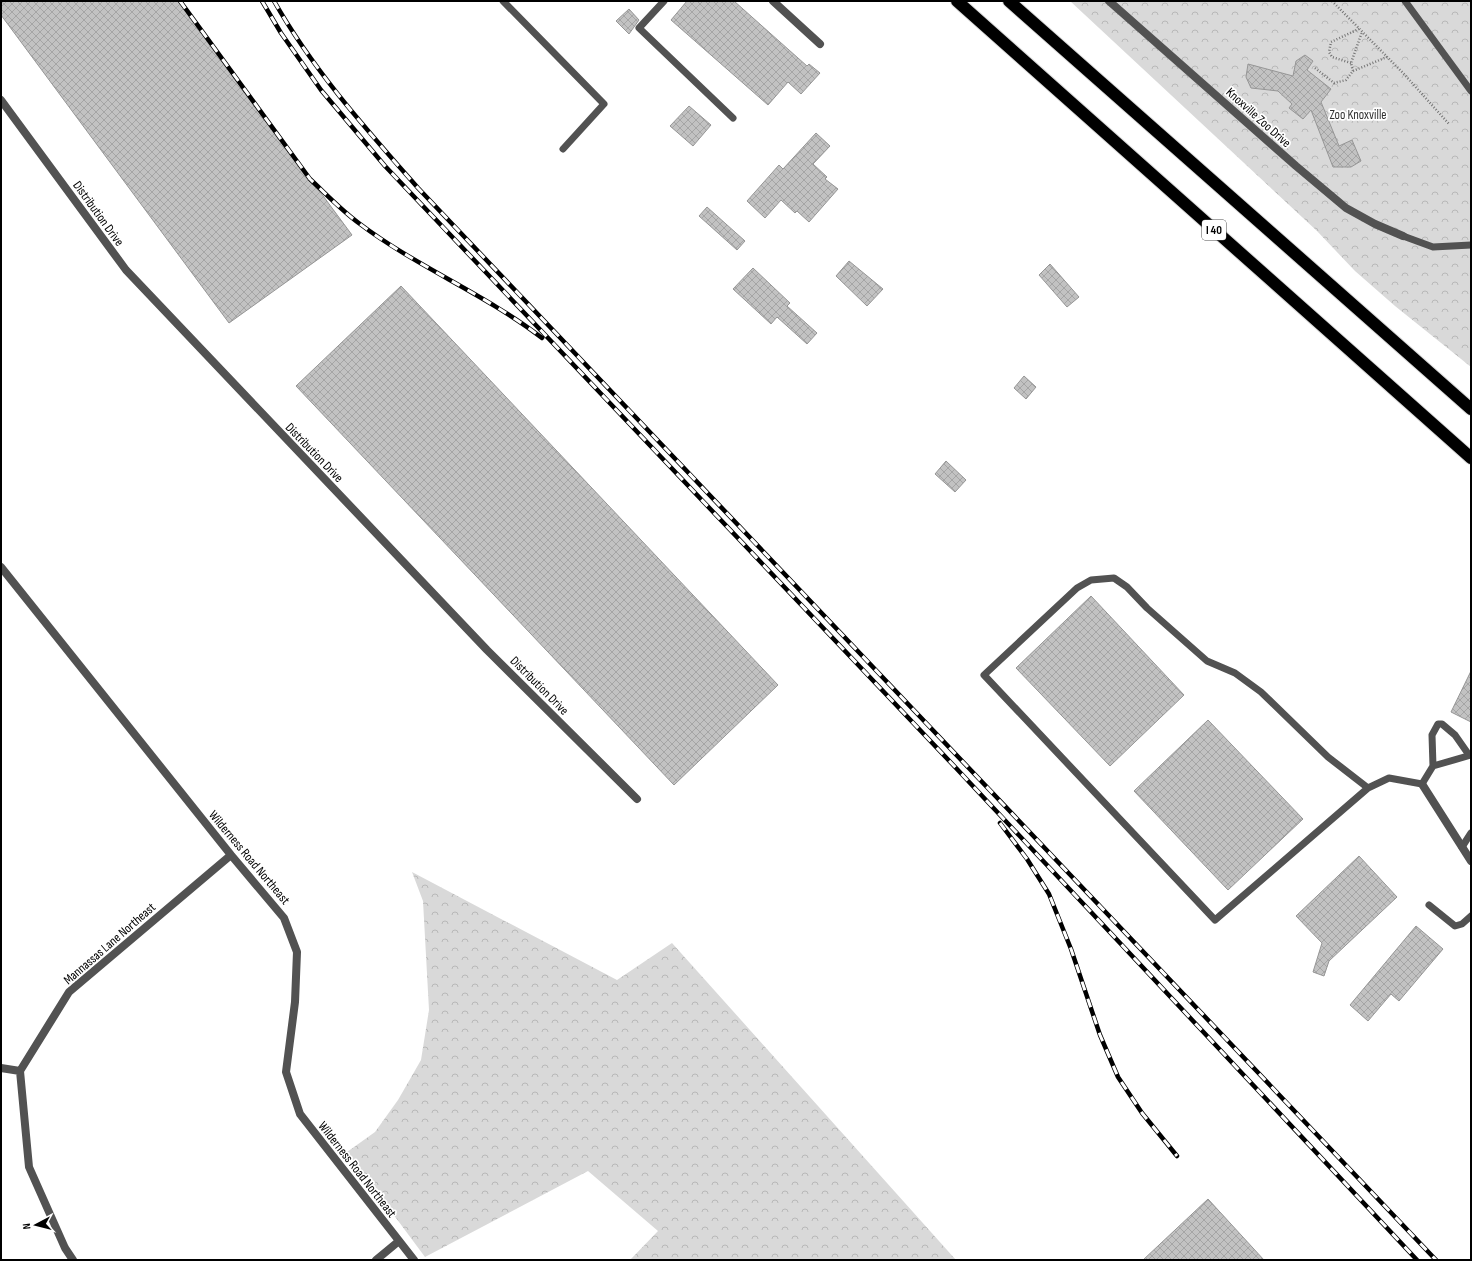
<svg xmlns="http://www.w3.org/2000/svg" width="1472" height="1261" font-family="'Sofia Sans Condensed',sans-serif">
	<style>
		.forest { fill: url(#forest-crowns) }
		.building { fill: url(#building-cross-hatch); stroke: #969696 }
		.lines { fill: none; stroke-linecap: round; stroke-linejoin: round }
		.motorway-casing { stroke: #dbdbdb; stroke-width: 14 }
		.path { stroke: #747474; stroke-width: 2.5; stroke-dasharray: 1 2; stroke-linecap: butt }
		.service { stroke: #525252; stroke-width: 7 }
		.minor { stroke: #525252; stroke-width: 8 }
		.motorway { stroke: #000; stroke-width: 12 }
		.rail-casing { stroke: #000; stroke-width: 4.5 }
		.rail { stroke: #fff; stroke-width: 3; stroke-dasharray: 9; stroke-linecap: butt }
		.labels { text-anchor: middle; stroke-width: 3.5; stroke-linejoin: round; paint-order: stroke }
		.shield { fill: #fff; stroke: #4c4c4c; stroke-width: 1 }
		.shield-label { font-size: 12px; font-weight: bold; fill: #000 }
		.park-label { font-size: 13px; fill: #303030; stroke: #fff }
		.street-label { font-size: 13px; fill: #000; stroke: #fff }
	</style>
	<defs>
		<pattern id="forest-crowns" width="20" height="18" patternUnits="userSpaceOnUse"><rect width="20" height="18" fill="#d9d9d9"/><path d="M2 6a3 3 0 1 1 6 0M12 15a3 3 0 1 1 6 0" fill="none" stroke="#b8b8b8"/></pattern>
		<pattern id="building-cross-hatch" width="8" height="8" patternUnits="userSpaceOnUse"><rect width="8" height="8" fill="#c2c2c2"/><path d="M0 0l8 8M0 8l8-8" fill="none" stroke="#a5a5a5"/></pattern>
	</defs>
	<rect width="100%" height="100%" fill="#fff"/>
	<path class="forest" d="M1070 1H1471V367L1395 306 1355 271 1317 231Z
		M412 872 617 980 672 943 956 1260H630L658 1231 588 1171 425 1257 347 1152 375 1132 398 1100 421 1060 429 1010 423 901Z"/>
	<path class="building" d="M1 1H179L352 235 229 323 1 15Z
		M687 1H734L807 66 809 64 820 73 801 94 788 82 768 105 671 20Z
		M629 9 639 20 629 34 616 21Z
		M1305 55 1313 61 1307 70 1331 89 1321 102 1339 146 1352 140 1361 161 1351 167H1333L1311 110 1303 119 1289 108 1292 104 1278 91 1251 88 1246 77 1248 64 1293 76 1296 61Z
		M689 106 711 125 693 146 670 126Z
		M816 133 830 146 813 164 827 177 825 179 838 189 809 222 797 211 795 213 781 200 765 218 747 201 779 165 783 169Z
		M707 207 745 241 737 250 699 216Z
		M849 261 883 289 867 306 836 276Z
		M1050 264 1079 297 1067 307 1039 275Z
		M753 268 790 303 787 306 817 333 807 344 777 317 771 324 733 289Z
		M401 286 778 685 674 785 296 386Z
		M1024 376 1036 387 1026 399 1014 388Z
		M946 461 966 480 955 492 935 474Z
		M1091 596 1184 695 1110 766 1016 668Z
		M1471 671V722L1451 712Z
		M1208 720 1303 819 1228 890 1134 791Z
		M1359 856 1397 897 1329 961 1324 976 1313 972 1322 943 1296 916Z
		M1416 926 1443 949 1399 1001 1391 994 1368 1021 1350 1005Z
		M1208 1199 1264 1260H1143Z"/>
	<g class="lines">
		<defs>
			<path id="motorway" d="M957 1 1471 458
				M1009 1 1471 409"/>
		</defs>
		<use href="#motorway" class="motorway-casing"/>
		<path class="path" d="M1332 1 1404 74 1449 124
			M1351 63 1332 57 1329 52 1331 42 1359 29
			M1315 68 1334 83 1346 80 1353 71 1387 57
			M1353 71 1351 63 1362 32"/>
		<path class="service" d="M503 1 604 104 563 149
			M664 1 639 28 733 118
			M1405 1 1471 91
			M1403 236 1433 247 1471 245
			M1433 766 1432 735 1438 724H1442L1455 735 1469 755
			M1368 788 1215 920 984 675 1077 588 1091 580 1114 578 1127 587 1147 608 1207 661 1235 673 1261 692 1328 757 1368 788 1389 778 1422 784 1433 766 1471 755
			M1462 847 1471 833
			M1429 905 1455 926 1462 924 1471 916"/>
		<path class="minor" d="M773 1 820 44
			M1109 1 1296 166 1346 208 1375 224 1403 236
			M1 100 126 270 487 650 637 799
			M1 567 231 855 284 918 297 952 295 1002 286 1072 300 1114 414 1260
			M1422 784 1471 861
			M1 1068 20 1071
			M20 1071 69 992 231 855
			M20 1071 29 1167 65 1248 73 1260
			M376 1260 399 1241"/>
		<use href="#motorway" class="motorway"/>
		<defs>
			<path id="rail" d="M180 1 310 179C326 194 342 211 360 224 417 267 485 294 542 338
				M262 1 281 33 321 90 385 166 956 768 1417 1260
				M274 1C313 70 366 129 418 188L1436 1260
				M1000 823 1027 859 1049 894 1071 949 1100 1035 1118 1077 1142 1113 1177 1156"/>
		</defs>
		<use href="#rail" class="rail-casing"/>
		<use href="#rail" class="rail"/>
	</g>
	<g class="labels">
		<rect class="shield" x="1202" y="220" width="24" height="20" rx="3"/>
		<g class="shield-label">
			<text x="1214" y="234">I 40</text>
		</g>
		<g class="park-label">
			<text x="1358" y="119">Zoo Knoxville</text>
		</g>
		<g class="street-label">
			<text transform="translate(1259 117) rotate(42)" y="5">Knoxville Zoo Drive</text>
			<text transform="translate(99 213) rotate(54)" y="5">Distribution Drive</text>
			<text transform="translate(315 452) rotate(46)" y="5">Distribution Drive</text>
			<text transform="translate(540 685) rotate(45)" y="5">Distribution Drive</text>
			<text transform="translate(250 857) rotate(50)" y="5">Wilderness Road Northeast</text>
			<text transform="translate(109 943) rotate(-41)" y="5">Mannassas Lane Northeast</text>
			<text transform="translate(358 1169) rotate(52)" y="5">Wilderness Road Northeast</text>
		</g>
	</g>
	<rect width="1472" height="1261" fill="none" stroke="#000000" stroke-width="4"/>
	<g transform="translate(36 1225) rotate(263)" stroke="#ffffff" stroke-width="3" paint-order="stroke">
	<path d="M0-3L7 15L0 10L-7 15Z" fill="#000000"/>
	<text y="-6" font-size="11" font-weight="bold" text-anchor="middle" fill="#000000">N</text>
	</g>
</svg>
